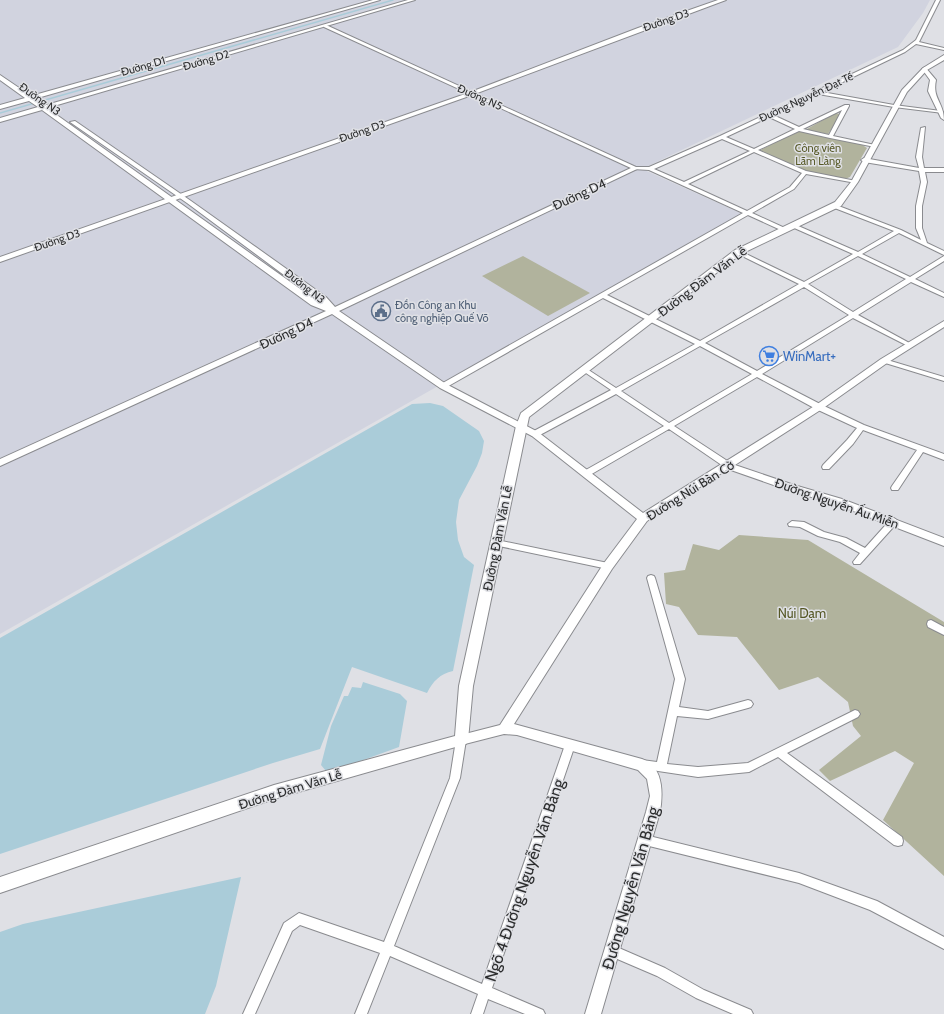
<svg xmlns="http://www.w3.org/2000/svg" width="944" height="1014" font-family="Cabin,sans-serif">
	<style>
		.built { fill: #d1d3df }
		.green { fill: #b1b39d }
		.water { fill: #aaccd9 }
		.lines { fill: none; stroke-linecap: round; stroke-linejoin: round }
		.stream { stroke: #aaccd9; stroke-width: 1.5 }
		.minor-casing { stroke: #8a8b8f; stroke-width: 2 }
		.tertiary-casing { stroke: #8a8b8f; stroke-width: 2 }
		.secondary-casing { stroke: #8a8b8f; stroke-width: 2 }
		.minor { fill: #fff; fill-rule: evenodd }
		.tertiary { fill: #fff; fill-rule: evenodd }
		.secondary { fill: #fff; fill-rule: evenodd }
		.labels { text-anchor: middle; stroke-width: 3; stroke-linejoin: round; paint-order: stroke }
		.far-street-label { font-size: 11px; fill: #2d2e2f; stroke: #dfe0e5 }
		.far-park-label { font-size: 11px; fill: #565826; stroke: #dfe0e5 }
		.far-service-label { font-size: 11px; fill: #4e5e75; stroke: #dfe0e5; text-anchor: start }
		.street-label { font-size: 13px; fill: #2d2e2f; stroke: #dfe0e5 }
		.shop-label { font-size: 13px; fill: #366cbe; stroke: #dfe0e5; text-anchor: start }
		.park-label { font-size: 13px; fill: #565826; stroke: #dfe0e5 }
		.near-street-label { font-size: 16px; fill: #2d2e2f; stroke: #dfe0e5 }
	</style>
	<rect width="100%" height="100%" fill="#dfe0e5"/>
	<path class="built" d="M0 0H930L923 13 898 47 642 169 747 216 454 377 0 634Z"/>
	<path class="green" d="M835 113 840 114V116L828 134 811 131 807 129Z
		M799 131 861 144 867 148 850 177 845 179 807 171 760 151 762 149Z
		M523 256 590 293 548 316 482 276Z
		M739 535 808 540 944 622V876L883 820 914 763 895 751 830 781 819 770 861 736 853 726 848 702 818 677 779 690 737 637 698 635 679 607 666 604 664 573 685 570 693 544 719 550Z"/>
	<path class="water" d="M430 403 443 406 466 422 479 431 484 441 482 453 477 466 459 500 456 522 458 540 464 557 474 565 453 671C440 674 433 681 427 693L352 667 320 749 273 763 0 854V638L412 404Z
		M363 682 400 694 407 701 399 747 336 770 326 771 321 765 331 726 344 696H348L352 687 361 688Z
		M241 877 216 986 205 1014H0V932L23 924Z"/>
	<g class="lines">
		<path class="stream" d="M0 113 393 0"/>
		<defs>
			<path id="minor" d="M936 0H940L919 42 944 48V50L916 44 905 52 822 92 894 105 941 111 943 112V113L894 107 818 94 773 115 799 127 845 105H849V106L833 136 875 145V147L830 138 799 131 758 150 806 171 856 181V183L806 174 794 189 752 213 787 229V231H783L748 215 607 295 700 341 799 284 736 253V251H740L804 282 853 254 792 227V225H796L858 252 894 231 832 207V205H836L901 230 921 240 916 228V206L921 182 919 171 864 162 861 160 864 158 919 168 916 157 921 128 925 127 922 157 924 168H944V172H925L927 182 922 206V228L927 243 944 251V255L899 233 862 254 910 277 944 256V261L915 279 944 293V297L911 282 858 315 913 345 910 347 908 346 853 318 762 374 822 405 864 425 944 454V460L923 452 898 490H892L891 488 892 486 917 450 863 430 853 444 829 469H823L822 467 823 465 847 440 857 428 816 409 757 377 674 426 732 464 733 466 732 468H726L669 429 590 475H584L583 473 584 471 664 426 616 394 538 436H532L531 434 532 432 611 390 583 371 582 370 583 369H587L616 388 695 344 603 298 445 388H441L440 386 441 384 743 213 649 170 633 169 324 27V25H326L636 167H649L720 136 903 50 916 40ZM842 110 829 135 803 129ZM769 117 795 129 754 149 726 137ZM722 139 750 151 684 182 654 169ZM754 152 802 173 790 187 747 211 688 184ZM858 256 906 279 853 312 808 284ZM804 287 849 315 757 371 705 343ZM700 346 752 374 669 423 621 391Z
				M884 359 944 377V381L882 362V360Z
				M894 518 898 521 897 523 860 564H854L853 562 860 553 840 542 818 536 800 527 789 526 788 524 792 521 804 522 824 532 846 538 865 548 891 519Z
				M497 540 608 563 611 564 612 566 611 568 608 569 494 545 493 543 494 541Z
				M651 575 654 576 655 578 685 679 679 707 708 711 748 700 751 701 753 704 751 707 748 708 708 719 677 716 667 764 698 767 748 763 855 710 858 711 860 714 858 717 787 753 902 837 903 841 902 845 898 846 894 845 778 757 749 772 698 777 638 768 637 765 638 762 642 760 657 762 675 679 647 578 648 576Z
				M931 620 944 627V635L928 627 927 624 928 621Z
				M461 736 465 737 466 740 460 778 394 946 482 984 565 745 566 742 570 741 574 742 575 745 492 988 543 1010 545 1014H525L488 999 483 1014H471L478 994 390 956 367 1014H355L380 953 300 925 292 931 255 1014H243L284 923 299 913 384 942 450 778 456 740 457 737Z
				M645 835 799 873 877 901 944 937V949L870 910 799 883 645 845 641 844 640 840 641 836Z
				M612 945 665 968 704 990 751 1010 753 1014H733L696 998 657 976 608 955 606 951 608 947Z"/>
			<path id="tertiary" d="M373 0H380L34 99 43 106 408 0H415L47 108 317 301 323 304 187 203 70 122 75 121 191 201 326 297 335 307 633 167H637V169L339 311 446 384 538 432 643 513 816 405 881 359 944 321V327L887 363 822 409 735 465 794 485 842 499 944 538V546L835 504 788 490 728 469 647 521 612 569 514 724 642 759C664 767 663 793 660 812L601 1014H585L646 812 650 796 647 779 638 770 517 735 504 734 461 745 457 744 455 740 457 736 461 735 500 725 604 563 637 519 532 436 440 388 332 314 0 466V459L326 311 311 305 42 110 0 122V118L38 107 29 101 0 109V105L25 98 0 80V75L31 96Z
				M925 67 936 80C932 99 944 102 944 120L941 118 928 91 930 80 922 69Z"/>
			<path id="secondary" d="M718 0H726L472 95 0 262V257L468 93 638 28Z
				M944 55V60L927 70 907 92 858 182 841 206 741 254 529 417 473 686 468 740 466 744 274 799 0 893V877L274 785 455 736 459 686 516 426 521 413 735 250 835 202 851 182 902 90 923 68Z"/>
		</defs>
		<use href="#minor" class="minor-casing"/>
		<use href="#tertiary" class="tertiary-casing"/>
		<use href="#secondary" class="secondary-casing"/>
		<use href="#minor" class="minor"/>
		<use href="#tertiary" class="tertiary"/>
		<use href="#secondary" class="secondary"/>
	</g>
	<defs>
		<symbol id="civic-ring" viewBox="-11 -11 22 22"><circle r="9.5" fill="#dfe0e5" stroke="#5c6f8a" stroke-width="1.5"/><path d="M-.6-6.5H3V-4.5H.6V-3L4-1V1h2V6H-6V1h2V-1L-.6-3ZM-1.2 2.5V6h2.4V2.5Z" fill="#5c6f8a"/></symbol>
		<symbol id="supermarket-ring" viewBox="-11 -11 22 22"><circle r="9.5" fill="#dfe0e5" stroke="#3f7fe0" stroke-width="1.5"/><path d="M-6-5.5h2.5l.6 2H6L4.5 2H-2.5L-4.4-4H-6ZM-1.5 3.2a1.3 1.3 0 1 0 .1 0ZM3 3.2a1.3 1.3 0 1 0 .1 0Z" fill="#3f7fe0"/></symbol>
	</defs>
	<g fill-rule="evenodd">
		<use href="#civic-ring" x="370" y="300" width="22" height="22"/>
		<use href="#supermarket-ring" x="758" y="345" width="22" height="22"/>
	</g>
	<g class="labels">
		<g class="far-street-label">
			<text transform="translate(666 20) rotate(-19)" y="4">Đường D3</text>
			<text transform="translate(206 60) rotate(-16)" y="4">Đường D2</text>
			<text transform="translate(143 66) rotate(-16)" y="4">Đường D1</text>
			<text transform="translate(480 97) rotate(24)" y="4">Đường N5</text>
			<text transform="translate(806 97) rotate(-25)" y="4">Đường Nguyễn Đạt Tế</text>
			<text transform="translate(40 99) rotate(35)" y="4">Đường N3</text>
			<text transform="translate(362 131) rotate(-19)" y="4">Đường D3</text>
			<text transform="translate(57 240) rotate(-19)" y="4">Đường D3</text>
			<text transform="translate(305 286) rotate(38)" y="4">Đường N3</text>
		</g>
		<g class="far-park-label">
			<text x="818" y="152">Công viên<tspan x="818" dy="13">Lãm Làng</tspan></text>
		</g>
		<g class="far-service-label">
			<text x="395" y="309">Đồn Công an Khu<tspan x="395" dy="13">công nghiệp Quế Võ</tspan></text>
		</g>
		<g class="street-label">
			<text transform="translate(579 194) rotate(-25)" y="5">Đường D4</text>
			<text transform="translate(702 281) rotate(-37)" y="5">Đường Đàm Văn Lễ</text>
			<text transform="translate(286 333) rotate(-25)" y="5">Đường D4</text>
			<text transform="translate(690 490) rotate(-32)" y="5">Đường Núi Bàn Cờ</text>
			<text transform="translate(837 503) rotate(19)" y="5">Đường Nguyễn Ấu Miễn</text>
			<text transform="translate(497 538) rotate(-79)" y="5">Đường Đàm Văn Lễ</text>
			<text transform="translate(290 789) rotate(-17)" y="5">Đường Đàm Văn Lễ</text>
		</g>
		<g class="shop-label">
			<text x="783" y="361">WinMart+</text>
		</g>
		<g class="park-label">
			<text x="802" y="618">Núi Dạm</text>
		</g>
		<g class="near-street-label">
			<text transform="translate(524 880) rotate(-71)" y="6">Ngõ 4 Đường Nguyễn Văn Bảng</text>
			<text transform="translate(630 888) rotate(-74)" y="6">Đường Nguyễn Văn Bảng</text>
		</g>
	</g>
</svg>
